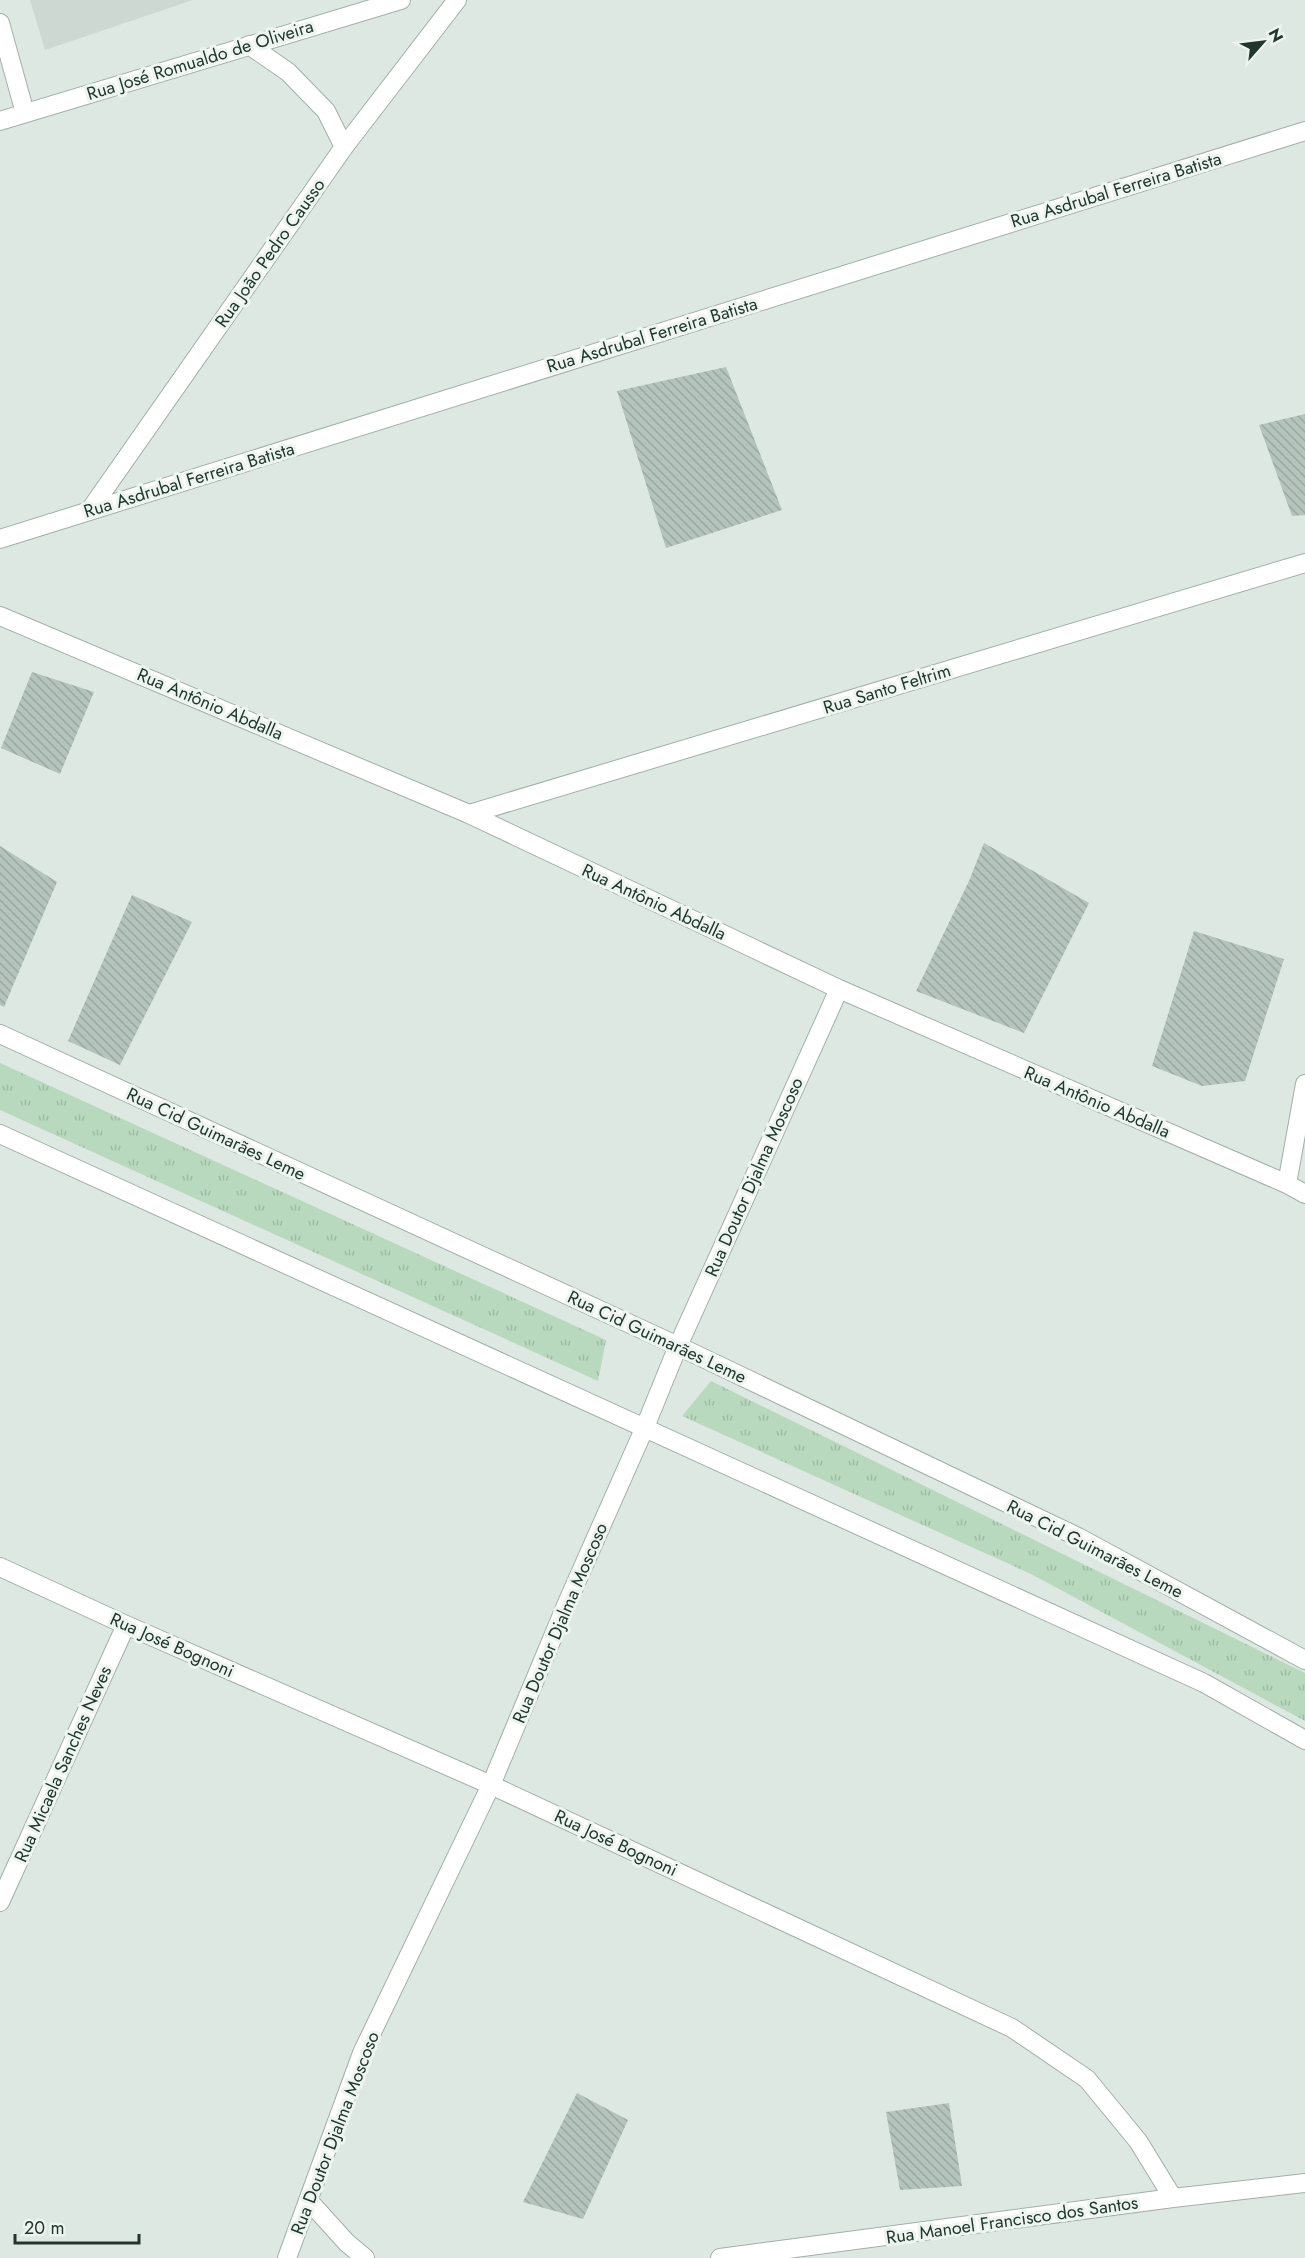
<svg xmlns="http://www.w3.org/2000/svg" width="1305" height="2258" font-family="Jost,sans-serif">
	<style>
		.built { fill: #ccd8d1 }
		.grass { fill: url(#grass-tufts) }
		.building { fill: url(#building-back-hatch) }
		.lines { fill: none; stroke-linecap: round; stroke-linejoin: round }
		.minor-casing { stroke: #a2afa9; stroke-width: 20 }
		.minor { stroke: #fff; stroke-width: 18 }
		.labels { text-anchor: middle; stroke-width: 6; stroke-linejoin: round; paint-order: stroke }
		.street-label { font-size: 18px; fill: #21372e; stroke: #eef5f1 }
	</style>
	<defs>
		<pattern id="grass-tufts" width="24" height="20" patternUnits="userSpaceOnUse" patternTransform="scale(1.5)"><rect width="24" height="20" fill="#b8d9bd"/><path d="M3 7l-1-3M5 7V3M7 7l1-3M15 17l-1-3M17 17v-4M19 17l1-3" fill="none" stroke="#9ebba3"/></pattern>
		<pattern id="building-back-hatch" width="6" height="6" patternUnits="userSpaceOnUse" patternTransform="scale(1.5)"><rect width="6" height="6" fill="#b4c3bb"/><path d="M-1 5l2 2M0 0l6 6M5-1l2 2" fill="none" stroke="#9aa8a1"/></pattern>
	</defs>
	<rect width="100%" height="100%" fill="#dee8e3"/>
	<path class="built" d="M30 0H193L45 50Z"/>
	<path class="grass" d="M0 1063 606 1340 598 1381 0 1110Z
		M711 1381 1305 1673V1721L1031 1574 682 1416Z"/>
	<path class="building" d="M726 367 782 510 666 548 617 391Z
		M1305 414V515L1292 516 1259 425Z
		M32 672 94 692 60 774 1 748Z
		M984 843 1089 903 1024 1033 916 991 969 881Z
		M0 846 57 882 4 1007 0 1005Z
		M132 895 192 922 120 1065 68 1041Z
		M1194 931 1284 959 1245 1081 1202 1086 1152 1066Z
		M577 2093 628 2120 583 2219 523 2202Z
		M949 2103 962 2186 900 2190 886 2112Z"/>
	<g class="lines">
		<defs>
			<path id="minor" d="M0 23 25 113
				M249 45 288 72 326 111 344 147
				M0 121 401 0
				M90 510 344 147 457 0
				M0 539 1305 131
				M0 616 469 814 839 989 1287 1184 1305 1194
				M469 814 1305 563
				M0 1034 678 1346 1078 1537 1305 1660
				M0 1134 1204 1683 1305 1740
				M1287 1184 1305 1084
				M0 1567 126 1625 491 1785 1012 2028 1087 2079 1138 2141 1173 2198
				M0 1902 126 1625
				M309 2201 347 2243 365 2258
				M287 2258 362 2053 491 1785 567 1603 645 1427 678 1346 839 989
				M720 2258 1173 2198 1305 2183"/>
		</defs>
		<use href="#minor" class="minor-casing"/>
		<use href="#minor" class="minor"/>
	</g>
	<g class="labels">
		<g class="street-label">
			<text transform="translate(200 60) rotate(-17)" y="6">Rua José Romualdo de Oliveira</text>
			<text transform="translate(1116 190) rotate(-17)" y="6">Rua Asdrubal Ferreira Batista</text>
			<text transform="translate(270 253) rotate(-55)" y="6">Rua João Pedro Causso</text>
			<text transform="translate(652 335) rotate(-17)" y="6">Rua Asdrubal Ferreira Batista</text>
			<text transform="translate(189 480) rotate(-17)" y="6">Rua Asdrubal Ferreira Batista</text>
			<text transform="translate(887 689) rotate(-17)" y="6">Rua Santo Feltrim</text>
			<text transform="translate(210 704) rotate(23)" y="6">Rua Antônio Abdalla</text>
			<text transform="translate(654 902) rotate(25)" y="6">Rua Antônio Abdalla</text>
			<text transform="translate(1097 1102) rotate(23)" y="6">Rua Antônio Abdalla</text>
			<text transform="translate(216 1134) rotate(25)" y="6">Rua Cid Guimarães Leme</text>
			<text transform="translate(754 1177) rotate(-66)" y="6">Rua Doutor Djalma Moscoso</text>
			<text transform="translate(657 1337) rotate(25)" y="6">Rua Cid Guimarães Leme</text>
			<text transform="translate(1095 1549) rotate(27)" y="6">Rua Cid Guimarães Leme</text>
			<text transform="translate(560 1623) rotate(-67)" y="6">Rua Doutor Djalma Moscoso</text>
			<text transform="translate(172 1645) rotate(24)" y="6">Rua José Bognoni</text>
			<text transform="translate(63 1764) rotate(-66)" y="6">Rua Micaela Sanches Neves</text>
			<text transform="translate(616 1843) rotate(25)" y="6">Rua José Bognoni</text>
			<text transform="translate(335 2133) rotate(-69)" y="6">Rua Doutor Djalma Moscoso</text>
			<text transform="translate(1012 2220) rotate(-8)" y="6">Rua Manoel Francisco dos Santos</text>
		</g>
	</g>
	<g transform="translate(1263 42) rotate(62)" stroke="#eef5f1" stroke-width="4.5" paint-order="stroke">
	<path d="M0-4.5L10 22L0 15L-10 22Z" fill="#21372e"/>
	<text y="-9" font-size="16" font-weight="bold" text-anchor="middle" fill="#21372e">N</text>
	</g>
	<path d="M15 2234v9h124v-9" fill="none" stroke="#21372e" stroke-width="3"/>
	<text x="24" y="2234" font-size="18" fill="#21372e" stroke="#eef5f1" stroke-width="4.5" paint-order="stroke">20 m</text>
</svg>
